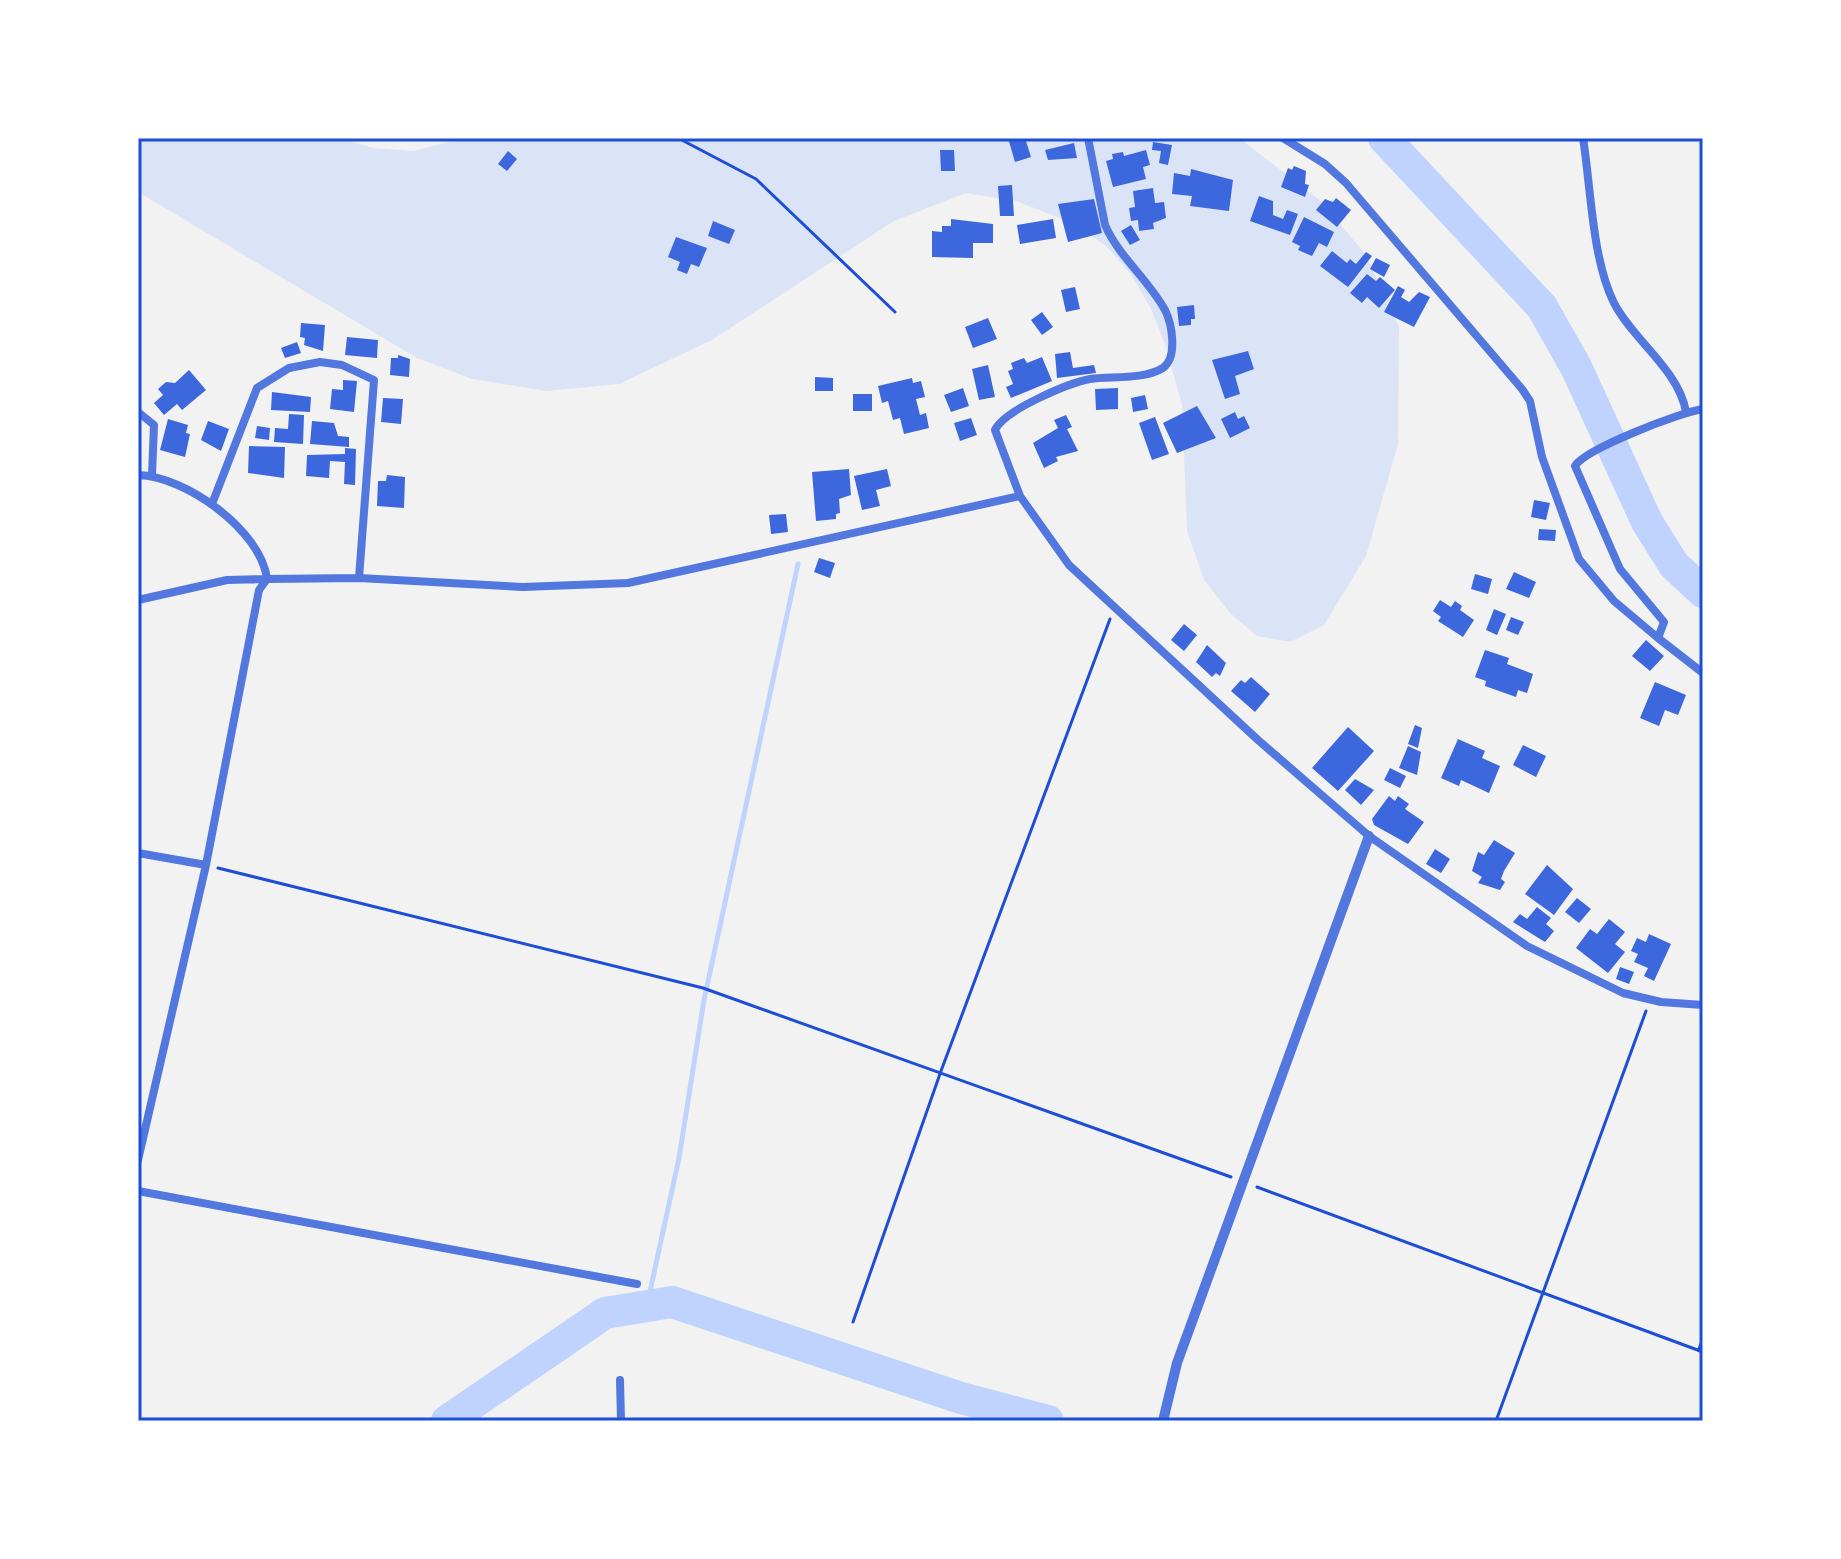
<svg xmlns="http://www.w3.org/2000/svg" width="1841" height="1559" font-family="'Work Sans',sans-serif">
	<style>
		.green { fill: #dbe4f7 }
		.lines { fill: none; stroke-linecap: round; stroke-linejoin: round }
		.stream { stroke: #bfd3fe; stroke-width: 5 }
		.river { stroke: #bfd3fe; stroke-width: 32 }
		.building { fill: #3d67dc }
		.path { stroke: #1d4ed8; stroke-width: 3 }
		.minor { stroke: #5277de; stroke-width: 8 }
		.tertiary { stroke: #5277de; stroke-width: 10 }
		.neatline { fill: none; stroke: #1d4ed8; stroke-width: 3 }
	</style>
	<rect width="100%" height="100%" fill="#f2f2f2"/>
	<path class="green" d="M138 138H340L373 148 414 151 463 138H1239L1321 201 1366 255 1399 327 1398 444 1366 556 1324 625 1290 642 1257 636 1230 613 1204 580 1187 531 1182 405 1166 347 1151 309 1131 274 1106 246 1070 222 1016 201 966 193 894 221 712 340 619 384 546 391 472 379 417 358 138 192Z"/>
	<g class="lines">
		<path class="stream" d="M647 1305 679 1158 704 1000 798 564"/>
		<path class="river" d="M1384 138 1542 307 1576 367 1647 522 1674 565 1703 592
			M447 1421 605 1313 672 1302 961 1398 1048 1421"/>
	</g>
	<path class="building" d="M1008 138H1025L1031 157 1015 162Z
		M1153 142 1172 145 1168 165 1159 163 1161 151 1152 150Z
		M1074 143 1077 158 1048 160 1045 150Z
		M940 150H954L955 171H941Z
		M1146 150 1150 165 1143 167 1146 179 1113 187 1106 161 1113 159 1112 154 1123 152 1124 156Z
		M508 151 517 159 507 171 498 164Z
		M1294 166 1306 171 1305 184 1309 185 1305 197 1281 187 1288 168 1292 170Z
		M1191 169 1233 180 1229 211 1190 206 1192 196 1172 194 1174 173 1190 176Z
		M1012 185 1014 216H1000L998 186Z
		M1153 188 1155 203 1164 202 1166 218 1153 223 1154 229 1139 231 1138 220 1131 221 1129 208 1135 207 1133 191Z
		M1259 196 1273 201V215L1283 219 1287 210 1298 214 1290 235 1250 221Z
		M1336 198 1351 210 1337 227 1316 210 1325 199 1333 202Z
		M1094 199 1102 233 1068 242 1058 204Z
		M1304 217 1334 232 1327 247 1319 243 1312 256 1298 250 1300 246 1292 242Z
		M951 219 993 224V243H973V258L932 257V231L942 232V226H951Z
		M1053 219 1056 238 1020 244 1017 225Z
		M713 221 735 230 729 244 708 236Z
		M1131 225 1140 240 1130 245 1121 231Z
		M676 237 707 248 699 267 691 264 687 274 677 270 680 262 668 257Z
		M1332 251 1347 263 1350 259 1356 264 1366 252 1372 256 1348 287 1320 266Z
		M1376 258 1390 265 1384 277 1370 269Z
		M1367 274 1376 281 1380 277 1395 290 1379 308 1367 297 1362 303 1350 293Z
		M1398 286 1405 290 1401 297 1409 302 1419 292 1430 297 1414 327 1384 312Z
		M1075 287 1080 309 1066 312 1061 290Z
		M1194 305 1195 319H1191V325L1179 326 1177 307Z
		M1042 312 1053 327 1042 335 1031 320Z
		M988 318 997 339 973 348 965 327Z
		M301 323 325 325 323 351 304 345 305 338 300 337Z
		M347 337 378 340 377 358 345 355Z
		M297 342 301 353 285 358 281 348Z
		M1248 351 1254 369 1235 376 1240 394 1225 399 1212 360Z
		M1070 352 1073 368 1094 365 1096 373 1057 378 1055 354Z
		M398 355 410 359 409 377 390 375 391 358H398Z
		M1042 357 1052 381 1011 398 1006 387 1013 384 1008 371 1013 369 1011 363 1024 358 1027 363Z
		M988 365 995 397 979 400 972 369Z
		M189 370 206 390 182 410 177 404 164 415 154 403 163 395 158 389 166 382 175 383Z
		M815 377 833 378V391H815Z
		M912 378 913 383 921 381 925 397 916 399 920 415 926 413 929 428 904 434 900 418 893 420 888 401 882 403 878 386Z
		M343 380 357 381 354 412 330 409 332 389 343 390Z
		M963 388 969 406 951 412 944 395Z
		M1118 388V409L1096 410 1095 389Z
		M272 392 311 397 310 412 271 410Z
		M853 394H872V411H853Z
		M1145 395 1148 409 1133 412 1131 398Z
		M383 398 403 399 401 424 381 422Z
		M1197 406 1216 438 1177 453 1163 423Z
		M1235 412 1238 419 1244 416 1250 428 1230 438 1221 419Z
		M289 414 304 415 303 444 274 442 275 428 288 429Z
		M1066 415 1072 427 1067 429 1078 451 1056 457 1058 461 1044 468 1033 443 1058 428 1054 420Z
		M1155 417 1169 454 1152 460 1139 423Z
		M971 418 977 435 960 441 954 423Z
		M168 419 188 425 186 433 190 434 185 457 160 450Z
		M208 421 229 429 221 451 201 440Z
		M312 421 334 423 338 436 349 437V447L310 444Z
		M257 426 270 428 269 440 255 438Z
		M249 446 285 447 284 478 248 473Z
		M345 448 356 449 355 485 344 484 345 462 330 461 329 478 306 476 307 455 345 454Z
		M849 469 851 495 839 499 840 513 836 514V519L816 521 812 472Z
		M887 469 891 486 876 490 880 506 862 510 854 476Z
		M387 475 405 477 404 508 377 506 378 481H386Z
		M1534 500 1550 503 1546 520 1531 517Z
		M786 514 788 532 771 534 769 515Z
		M1539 529 1556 530 1555 541 1538 540Z
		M819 558 835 563 830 578 814 572Z
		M1514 572 1536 582 1529 598 1506 589Z
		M1475 574 1492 579 1488 594 1471 589Z
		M1440 600 1451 607 1455 601 1462 606 1460 610 1474 620 1463 637 1438 621 1441 617 1433 611Z
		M1494 609 1506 614 1497 635 1486 630Z
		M1511 617 1524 622 1518 635 1506 630Z
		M1184 624 1197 635 1184 651 1171 640Z
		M1646 640 1664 656 1650 671 1632 656Z
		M1207 645 1226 663 1220 676 1216 673 1212 677 1196 662Z
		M1485 650 1509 658 1507 664 1533 674 1527 693 1518 690 1516 697 1485 686 1486 681 1475 677Z
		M1251 677 1270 694 1255 712 1231 691 1241 680 1245 683Z
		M1655 682 1686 695 1678 715 1665 710 1659 726 1640 718Z
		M1415 725 1422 728 1418 748 1408 744Z
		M1348 727 1374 751 1338 791 1312 768Z
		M1458 739 1485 751 1482 758 1500 766 1489 793 1461 780 1459 786 1441 778Z
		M1523 745 1546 756 1536 777 1513 765Z
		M1408 746 1421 752 1417 775 1399 768Z
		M1390 768 1406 776 1400 788 1384 780Z
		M1355 779 1374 790 1361 805 1345 790Z
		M1389 796 1395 801 1398 796 1409 804 1405 809 1424 822 1408 844 1374 825 1372 819Z
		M1494 840 1515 853 1504 871 1501 879 1505 882 1500 890 1478 883 1482 877 1472 871 1478 852 1484 855Z
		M1435 849 1450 859 1441 873 1426 864Z
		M1547 865 1573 889 1554 915 1525 894Z
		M1577 898 1591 909 1579 923 1565 912Z
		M1537 907 1551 918 1546 924 1554 931 1545 942 1513 922 1520 914 1527 919Z
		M1609 919 1625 932 1615 944 1625 952 1608 973 1576 948 1590 929 1597 934Z
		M1649 934 1671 944 1654 981 1644 976 1648 968 1634 962 1638 954 1631 951 1637 938 1646 942Z
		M1620 967 1634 972 1629 984 1616 979Z"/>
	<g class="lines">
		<path class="path" d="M678 138 756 179 895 312
			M218 868 703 988 1231 1177
			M1257 1187 1703 1352
			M853 1322 941 1071 1110 619
			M1699 1349 1703 1338
			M1496 1421 1646 1011"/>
		<path class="minor" d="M1088 138 1105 225C1119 257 1148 279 1165 310 1172 324 1178 357 1163 368 1143 380 1112 376 1090 379 1069 383 1004 410 995 430L1020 496 1069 565 1258 740 1369 836 1527 946 1623 993 1661 1002 1703 1005
			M1283 138 1325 164 1346 183 1522 389 1530 401 1542 457 1579 559 1614 601 1658 638
			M1583 138C1591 188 1592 259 1614 303 1633 340 1679 370 1686 412
			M1703 409C1681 412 1585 449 1575 466L1620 569 1664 622 1658 638 1703 673
			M138 412 154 425 152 475
			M138 475C185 476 261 530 267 579L259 590 206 865 138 1160
			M212 504 257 388 289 368 320 362 342 365 374 380 359 578
			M138 600 227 580 267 579 359 578 523 587 628 583 1020 496
			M138 853 206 865
			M138 1191 637 1284
			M620 1380 621 1421"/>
		<path class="tertiary" d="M1163 1421 1177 1363 1369 836"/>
	</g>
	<rect width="1841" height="1559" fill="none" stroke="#ffffff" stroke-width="280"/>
	<rect x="140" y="140" width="1561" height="1279" class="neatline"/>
</svg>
